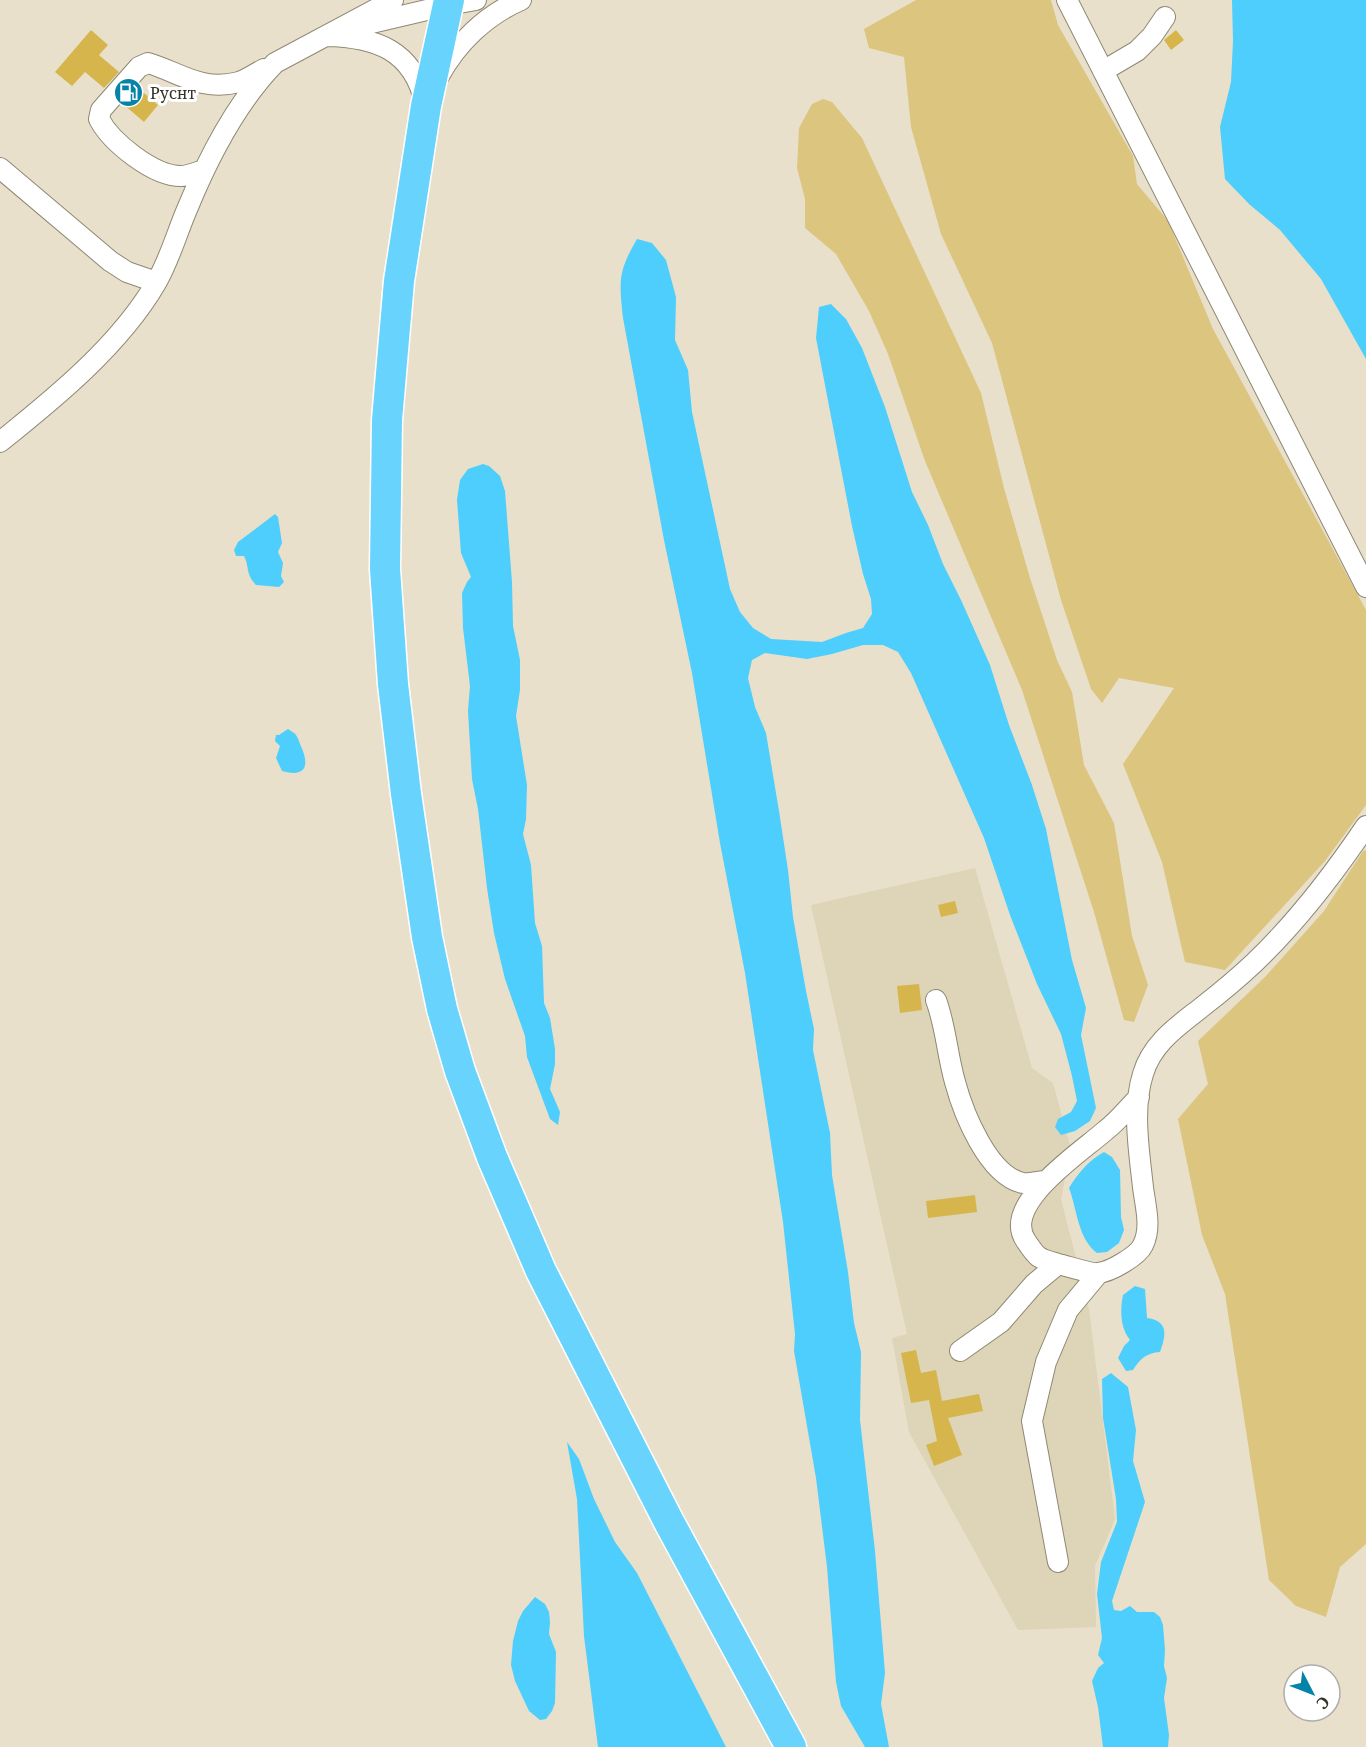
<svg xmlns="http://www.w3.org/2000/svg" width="1366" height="1747" font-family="'Noto Serif',serif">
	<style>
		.built { fill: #ded4b7 }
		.green { fill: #dcc57f }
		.water { fill: #4dcefd }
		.building { fill: #d6b64c }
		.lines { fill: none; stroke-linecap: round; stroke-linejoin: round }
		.minor-casing { stroke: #8e8873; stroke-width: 22 }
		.highway-casing { stroke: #fff; stroke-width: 33 }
		.minor { stroke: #fff; stroke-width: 20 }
		.highway { stroke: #68d4fd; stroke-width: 30 }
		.labels { text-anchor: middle; stroke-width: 6; stroke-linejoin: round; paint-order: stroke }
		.poi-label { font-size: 16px; fill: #353229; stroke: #fff; text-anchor: start }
	</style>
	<rect width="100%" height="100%" fill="#e8e0ca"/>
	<path class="built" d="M975 868 1032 1068 1053 1083 1071 1149 1061 1199 1089 1309 1115 1519 1095 1566 1096 1627 1018 1630 909 1432 892 1338 907 1334 811 905Z"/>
	<path class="green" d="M916 0H1051L1058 25 1133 156 1137 184 1168 221 1213 329 1366 610V805L1325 861 1225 970 1185 962 1162 862 1123 764 1174 688 1119 678 1102 703 1091 689 1061 600 992 343 941 234 911 127 904 57 869 48 864 29Z
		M823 99 832 102 862 138 981 393 1004 488 1030 578 1057 660 1072 692 1084 765 1114 823 1132 936 1148 985 1134 1022 1124 1020 1094 912 1022 690 925 461 888 354 869 311 836 254 805 228V199L797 168 799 128 812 104Z
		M1366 850V1544L1340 1567 1326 1617 1296 1606 1269 1580 1225 1294 1202 1235 1178 1119 1208 1084 1198 1041 1265 977 1324 911 1363 851Z"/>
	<path class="water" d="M1232 0H1366V359L1321 279 1280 230 1249 204 1225 179 1220 127 1231 82 1233 41Z
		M637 239 652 243 666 260 676 297 675 340 688 370 692 412 730 589 740 612 753 628 771 639 822 642 846 633 863 628 872 614 871 599 863 574 852 526 816 338 819 307 831 304 846 319 862 348 885 407 912 492 928 525 943 564 961 600 990 665 1009 725 1032 785 1046 829 1072 960 1086 1008 1081 1035 1096 1108 1090 1121 1075 1131 1061 1135 1055 1127 1058 1119 1071 1112 1077 1101 1072 1076 1061 1034 1037 984 1010 915 984 838 911 673 898 652 883 645H863L832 654 807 659 765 653 752 660 748 678 755 707 766 733 779 811 788 870 793 917 806 991 814 1029 813 1050 830 1133 832 1175 848 1272 854 1323 861 1352 860 1420 875 1551 885 1673 881 1704 889 1747H865L841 1706 836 1682 827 1567 816 1478 794 1351 795 1334 783 1222 745 973 720 843 692 673 664 540 623 318C619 280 618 272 637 239Z
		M483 464 489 466 500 476 505 491 512 582 513 626 520 660V690L516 716 527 785 526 819 523 834 531 865 535 923 542 946 544 1003 550 1018 555 1049V1064L550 1089 560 1112 558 1125 550 1119 527 1057 525 1036 505 979 494 933 487 888 478 809 472 779 468 711 470 686 463 628 462 593 467 582 471 577 461 553 457 500 460 480 468 469Z
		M275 514 278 517 282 543 278 552 283 563 281 576 284 582 279 587 256 585C245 573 250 568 244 556H236L234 550 238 542Z
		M288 729C290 731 294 732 296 735 298 738 299 741 300 744 310 765 307 778 282 771L276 758 280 746 275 741 276 735H279Z
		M1104 1152 1112 1157 1120 1170 1121 1217 1124 1230 1119 1243 1107 1252 1097 1253C1078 1239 1077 1209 1069 1188 1078 1173 1089 1160 1104 1152Z
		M1135 1286 1145 1289 1147 1318C1169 1321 1166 1335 1160 1352 1146 1353 1140 1359 1133 1370L1126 1371 1118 1358 1124 1346 1130 1340C1120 1327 1120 1310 1123 1295Z
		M1111 1373 1128 1387 1136 1430 1133 1461 1145 1502 1112 1601 1114 1610 1121 1611 1130 1606 1137 1612H1154L1160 1617 1163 1625 1165 1650 1164 1666 1167 1678 1164 1698 1169 1735 1168 1747H1103L1098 1707 1092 1681 1098 1668 1104 1663 1098 1655 1102 1638 1097 1594 1101 1562 1117 1522 1116 1499 1103 1418 1102 1379Z
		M567 1442 579 1459 594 1499 615 1542 637 1573 726 1747H598L584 1636 577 1499Z
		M535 1597 545 1604 549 1612 550 1622 549 1634 556 1652 555 1703 552 1711 546 1719 540 1720 529 1711 515 1681 511 1665 513 1641 518 1621 523 1611Z"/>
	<path class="building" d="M91 30 108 45 99 55 119 72 104 88 85 72 72 86 55 72Z
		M1176 30 1184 40 1171 50 1164 40Z
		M137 87 158 105 144 122 123 104Z
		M955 901 958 913 941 917 938 905Z
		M919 984 922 1010 900 1013 897 986Z
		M975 1195 977 1212 928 1218 926 1201Z
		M916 1350 921 1373 936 1370 942 1401 979 1394 983 1411 948 1418 962 1455 934 1466 926 1445 937 1441 929 1400 911 1403 901 1353Z"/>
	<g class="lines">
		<defs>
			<path id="minor" d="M1067 0 1366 587
				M363 25 448 5 476 0
				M326 36C376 37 413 50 425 103
				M1103 71 1137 51 1152 36 1165 17
				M439 76C457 43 486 15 521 0
				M0 168 110 261 127 272 156 282
				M204 170C197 172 188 176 181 176 153 176 111 142 99 119L101 110 139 67 148 63C181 73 202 92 239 82 248 79 256 73 264 69
				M0 442C55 398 120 345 156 283 170 259 177 232 188 207 209 156 236 103 275 63L393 0
				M936 1000C946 1027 947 1054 955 1082 963 1112 988 1176 1023 1183 1029 1184 1039 1181 1046 1181
				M1058 1264C1038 1258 1038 1259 1026 1241 1000 1204 1083 1151 1106 1130 1118 1121 1128 1108 1139 1097
				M960 1351 1001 1322 1034 1284 1058 1264C1067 1266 1091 1274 1098 1273 1110 1272 1138 1256 1143 1245 1152 1227 1145 1205 1143 1187 1139 1151 1132 1109 1143 1074 1152 1043 1178 1026 1202 1007 1220 993 1237 979 1254 963 1297 922 1333 875 1366 826
				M1058 1562 1032 1421 1046 1362 1068 1310 1098 1274"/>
			<path id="highway" d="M449 0 426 106 399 281 387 420 385 569 393 684 406 794 427 937 442 1009 460 1071 492 1157 541 1271 669 1522 791 1747"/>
		</defs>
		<use href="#minor" class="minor-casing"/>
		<use href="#highway" class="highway-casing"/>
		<use href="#minor" class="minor"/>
		<use href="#highway" class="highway"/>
	</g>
	<defs>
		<symbol id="fuel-disc" viewBox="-11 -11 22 22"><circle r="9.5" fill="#0683a8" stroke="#fff"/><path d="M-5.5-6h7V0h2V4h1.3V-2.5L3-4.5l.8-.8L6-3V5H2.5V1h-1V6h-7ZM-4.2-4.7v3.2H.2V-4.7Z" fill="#fff"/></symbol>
	</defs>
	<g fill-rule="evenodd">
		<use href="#fuel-disc" x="112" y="76" width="33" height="33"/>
	</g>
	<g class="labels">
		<g class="poi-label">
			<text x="150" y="99">Руснт</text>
		</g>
	</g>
	<g transform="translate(1312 1693) rotate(132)"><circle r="28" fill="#ffffff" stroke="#aeada9" stroke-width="1.5"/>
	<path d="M0-4.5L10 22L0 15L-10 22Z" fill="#0683a8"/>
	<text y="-9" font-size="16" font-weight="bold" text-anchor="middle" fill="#353229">С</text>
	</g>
</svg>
